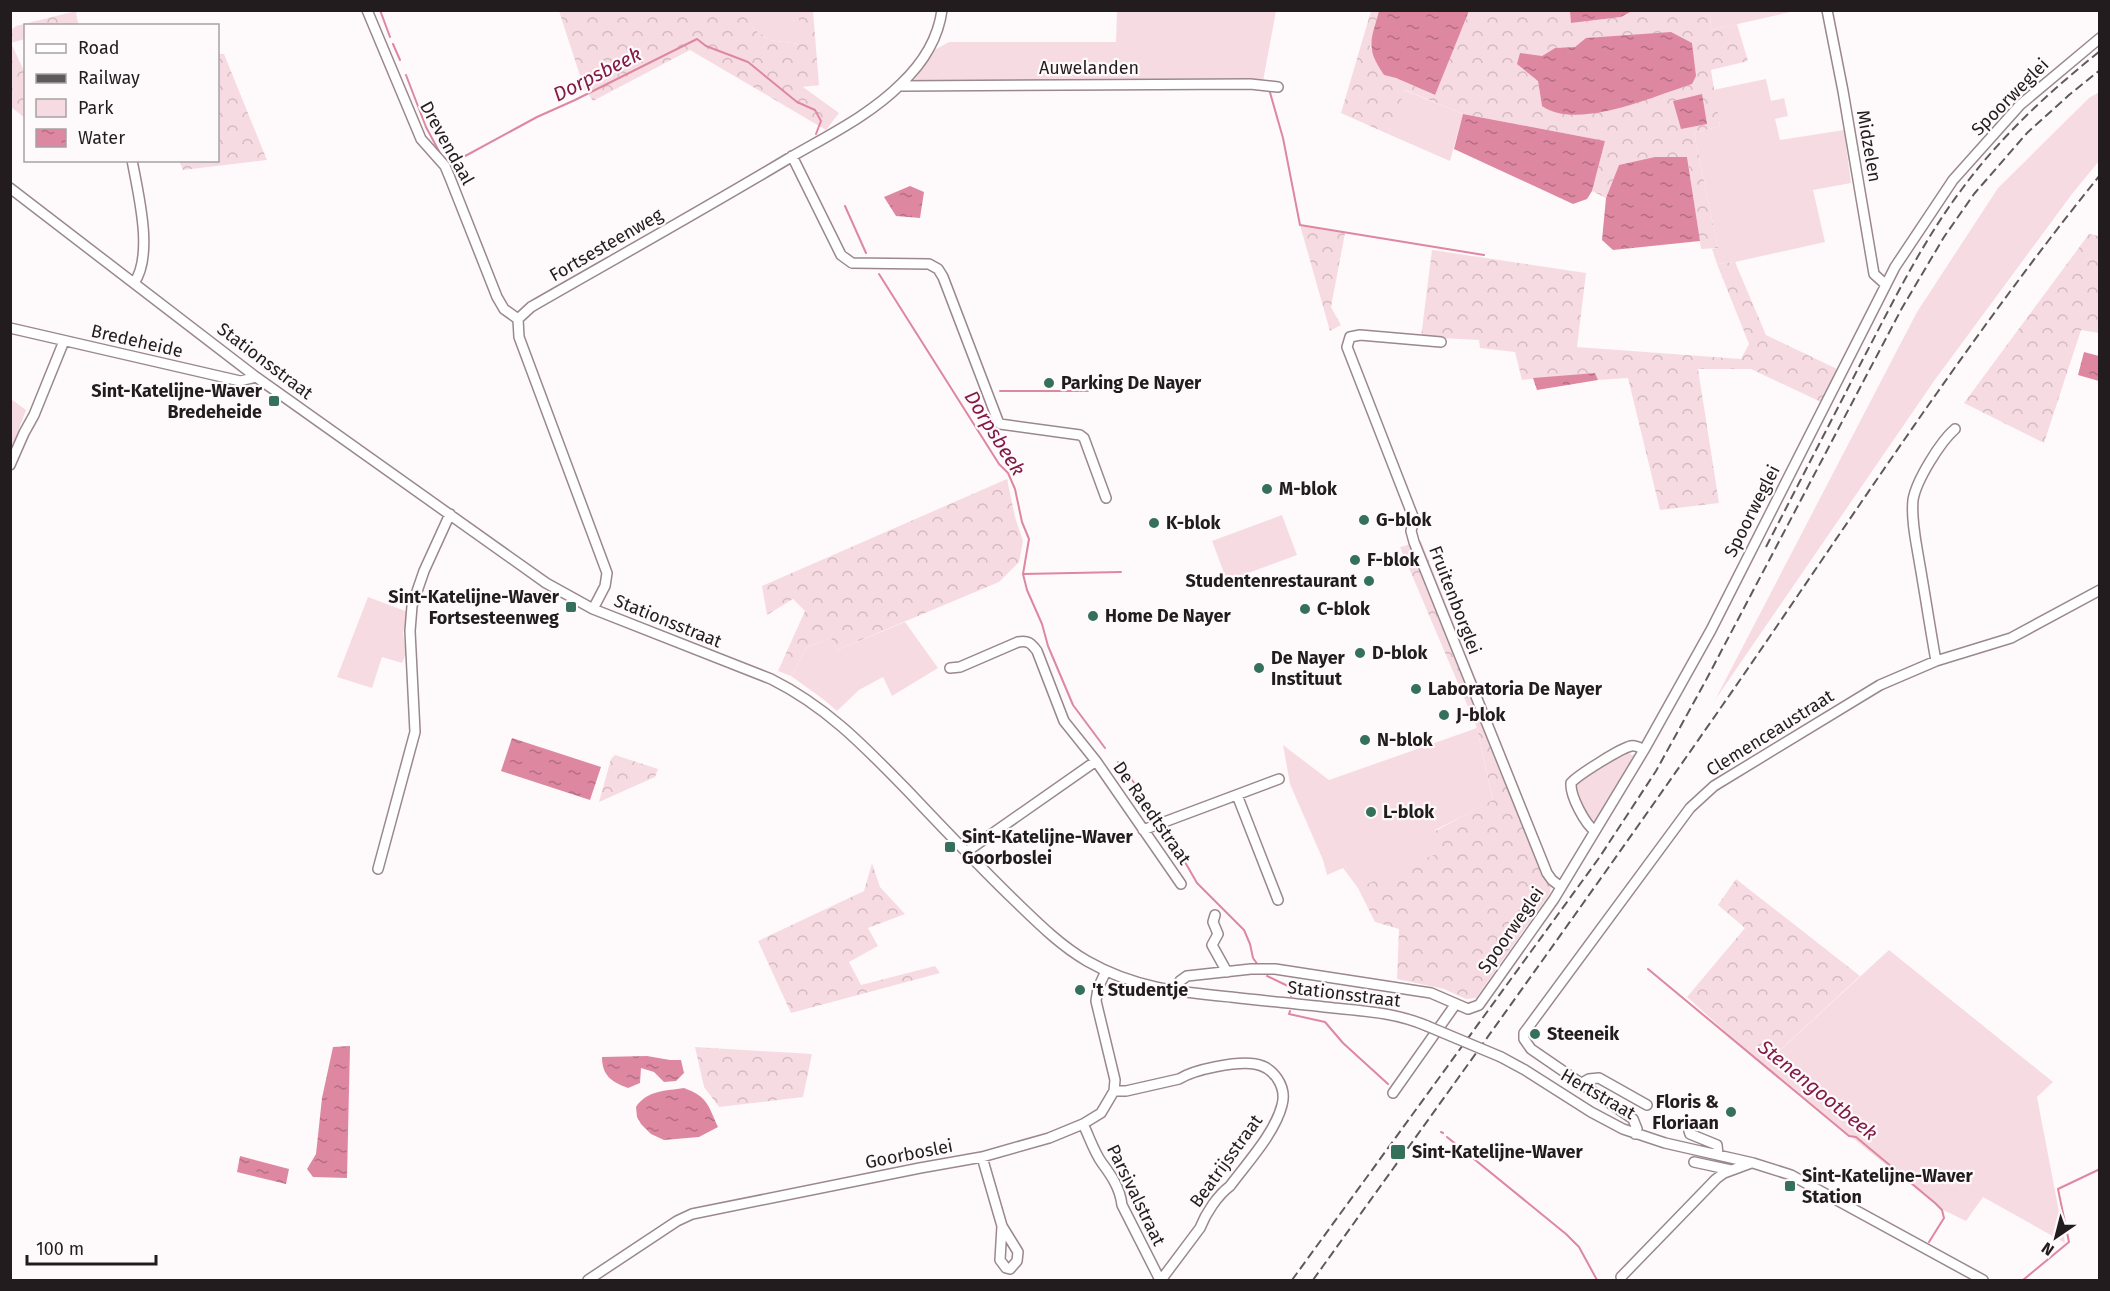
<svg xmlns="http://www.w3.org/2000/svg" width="2110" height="1291" font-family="'Fira Sans',sans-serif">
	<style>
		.green { fill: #f7dbe2 }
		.forest { fill: url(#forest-crowns); fill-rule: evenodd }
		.water { fill: url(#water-ripples) }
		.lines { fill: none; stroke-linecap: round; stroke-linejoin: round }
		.stream { stroke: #de87a1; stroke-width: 2 }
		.minor-casing { stroke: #9a888c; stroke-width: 12 }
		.minor { stroke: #fff; stroke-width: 9 }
		.rail { stroke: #5f595b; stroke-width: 2; stroke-dasharray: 9 4.5; stroke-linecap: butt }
		.minor-bridge-casing { stroke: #9a888c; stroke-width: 12; stroke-linecap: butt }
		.minor-bridge { stroke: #fff; stroke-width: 9 }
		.poi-dot { fill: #34705a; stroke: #fefafb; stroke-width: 2 }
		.labels { text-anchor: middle; stroke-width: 4.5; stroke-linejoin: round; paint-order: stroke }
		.street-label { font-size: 18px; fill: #231c1e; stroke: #fefafb }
		.poi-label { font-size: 18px; font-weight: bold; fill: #231c1e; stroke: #fefafb; text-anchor: start }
		.water-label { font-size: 20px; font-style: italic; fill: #811a45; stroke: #fefafb }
	</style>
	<defs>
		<pattern id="forest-crowns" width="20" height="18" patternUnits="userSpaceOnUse" patternTransform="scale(1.5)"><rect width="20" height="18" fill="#f7dbe2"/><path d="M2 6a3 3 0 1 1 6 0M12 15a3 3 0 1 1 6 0" fill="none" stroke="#d3bbc1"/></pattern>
		<pattern id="water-ripples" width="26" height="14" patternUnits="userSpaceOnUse" patternTransform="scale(1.5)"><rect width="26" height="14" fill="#de87a1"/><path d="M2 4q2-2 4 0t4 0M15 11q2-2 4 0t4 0" fill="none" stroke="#b46e83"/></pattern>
	</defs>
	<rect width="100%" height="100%" fill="#fefafb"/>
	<path class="green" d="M1795 10V11L1711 30 1710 11Z
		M752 11H799V44L770 40 752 28Z
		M1117 11H1276L1263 81 1241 78 913 82 936 49 949 42H1116Z
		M1766 79 1771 101 1784 98 1788 116 1775 119 1780 140 1844 130 1851 183 1813 190 1825 242 1735 262 1717 264 1712 249 1718 248 1694 133 1720 126 1713 90Z
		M1404 90 1463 114 1450 161 1388 134Z
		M2099 92V161L2072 194 1934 381 1715 700 1917 312 1998 188 2089 98Z
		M11 399 26 410 11 450Z
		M1282 515 1297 555 1227 581 1212 541Z
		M368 597 408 612 403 633 406 654 402 663 382 657 372 688 337 677Z
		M905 622 938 668 892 696 883 677 859 690 837 711 823 699 791 676 807 647 831 638 837 650Z
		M1477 728 1493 801 1435 830 1444 851 1368 895 1358 888 1343 868 1327 875 1323 860 1290 784 1283 745 1329 780Z
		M1627 752 1632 755 1638 753 1596 821 1589 819C1584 807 1575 798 1575 785 1588 774 1600 767 1613 758 1618 755 1622 755 1627 752Z
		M1889 950 2053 1082 2037 1097 2065 1243 1983 1197 1966 1221 1941 1209 1763 1066Z"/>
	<path class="forest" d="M76 11 78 25 26 26 25 39 11 43 25 73V118L11 107V30L16 26Z
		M559 11H752V28L770 40 799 44V11H813L819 85 803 87 839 113 826 130 690 50 593 101 584 88Z
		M1371 11H1379L1370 47 1384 75 1396 78 1434 95 1469 11H1570L1572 23 1621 17 1632 11H1710L1711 30 1737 24 1748 61 1711 70 1720 126 1694 133 1718 248 1701 249 1687 157 1619 165 1606 198 1592 191 1605 141 1463 114 1405 90 1388 134 1341 113ZM1575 47 1542 106 1538 81 1542 56 1555 48Z
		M218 54H224L267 160 183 170 179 161 218 160Z
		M1300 225 1345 233 1331 307 1341 325 1330 331Z
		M2089 234 2099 236V333L2081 330 2044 443 1964 403Z
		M1432 250 1586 273 1577 347 1741 359 1749 344 1717 264 1735 262 1766 335 1837 369 1821 402 1751 369H1698L1719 503 1660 510 1628 378 1598 380 1594 373 1522 380 1515 352 1480 348 1479 340 1421 337Z
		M1007 479 1015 517 1023 541 1019 562 999 582 837 650 831 638 807 647 791 676 778 671 805 611 793 599 767 615 762 586Z
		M1421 541 1553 873 1550 893 1476 998 1466 999 1444 989 1397 979 1399 929 1375 922 1358 888 1443 851 1435 831 1493 800 1477 728 1400 547Z
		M615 755 658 769 655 777 599 802 611 759Z
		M872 863 880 887 905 914 868 928 878 946 849 962 861 985 935 966 940 973 791 1013 758 941 864 891Z
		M1736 879 1860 976 1763 1066 1687 997 1745 928 1718 905Z
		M695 1047 812 1054 803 1097 719 1107 704 1087Z"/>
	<path class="water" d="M1379 11H1469L1435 95 1396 78 1384 75C1365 47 1371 41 1379 11Z
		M1570 11V10L1632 11 1621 17 1571 23Z
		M1671 32 1692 43 1696 76 1692 84C1654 96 1577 131 1542 106L1538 81 1517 64 1520 53 1542 56 1555 48 1575 47 1586 38Z
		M1702 94 1707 124 1681 129 1673 101Z
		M1463 114 1605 141 1592 191 1587 199 1573 204 1454 149Z
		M1655 157H1687L1700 241 1613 250 1602 240 1606 198 1619 165Z
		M910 186 924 192 920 218 896 216 884 197Z
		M2084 352 2099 356V381L2078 375Z
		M1595 373 1598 380 1537 390 1533 378Z
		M512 738 601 767 590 800 501 771Z
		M350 1046 347 1178 313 1177 307 1169 316 1154 322 1098 333 1047Z
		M647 1056 670 1060H681L684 1073 676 1081 664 1082 654 1072 641 1068 640 1083 628 1088C612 1082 602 1076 602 1057Z
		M684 1088C708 1097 708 1105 718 1127L699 1137 664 1140 651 1134 641 1124 637 1117 636 1107C647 1090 666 1091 684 1088Z
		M240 1156 289 1169 286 1184 237 1172Z"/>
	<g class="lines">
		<path class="stream" d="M380 10 390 37
			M393 44 400 60
			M406 75 426 127 441 155
			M1269 89 1283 138 1300 225 1484 255
			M446 162 456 161 537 117 575 100 697 39 706 46 748 62 797 102 815 110 821 121 816 134
			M845 206 866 253
			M879 274 999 464 1008 473 1015 489 1022 522 1029 539 1023 574 1027 590 1042 624 1048 646 1073 705 1105 748
			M1000 391H1088
			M1023 574 1121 572
			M1118 762 1135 784 1143 799 1160 819
			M1166 829 1197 883 1244 930 1250 944 1253 958 1258 965
			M1648 969 1849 1136 1856 1137 1935 1203 1942 1210 1944 1218 1929 1242
			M1267 976 1292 988 1291 996
			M1290 1011 1289 1014 1325 1022 1343 1043 1388 1084
			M1441 1132 1443 1133
			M1447 1137 1566 1234 1579 1247 1597 1280
			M575 1280H576
			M2023 1280 2069 1242 2058 1189 2100 1169"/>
		<defs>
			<path id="minor" d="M367 10 421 139 445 166 450 178 497 297 504 309 518 319
				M1827 10 1843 91 1874 274 1885 284
				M900 86 1250 84 1278 87
				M792 156 841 255 852 263 929 264 938 269 943 277 998 421 1000 424 1080 435 1084 438 1106 498
				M132 160C138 193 154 255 134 283
				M10 188 256 377 546 583 593 609 771 679C827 707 864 746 907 790 941 826 975 862 1011 897 1035 920 1058 944 1087 961 1134 988 1178 992 1231 997 1265 1001 1300 1004 1334 1008 1366 1011 1397 1013 1427 1026
				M10 328 240 381 256 377
				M1441 342 1360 335 1350 337 1347 347 1414 519 1411 531 1414 542 1547 873 1552 880 1561 887
				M10 465 24 433 34 415 64 341
				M593 609 605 586 607 573 519 337 518 319 531 307C618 257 706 208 791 157 829 135 870 115 901 84 923 63 938 40 942 10
				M1936 661C1930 628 1925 594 1919 560 1916 542 1911 519 1913 500 1916 481 1940 442 1955 429
				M950 668 960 667 1018 642C1028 640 1031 643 1037 651L1064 721 1096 761 1181 884
				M1237 795 1278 900
				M1143 830 1279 779
				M1595 831C1585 824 1570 796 1571 783 1578 775 1621 748 1631 746 1636 745 1640 748 1644 750
				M966 852 1096 761
				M378 869 415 732 410 631 412 606 424 571 450 514
				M1215 915 1213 922 1218 934 1212 945 1227 972
				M1176 992 1180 981 1187 976 1251 969H1275L1431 993 1468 1009 1479 1005 1554 899 1644 750 1711 630 1895 267 1953 180 2020 105 2100 38
				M1501 1057 1525 1070 1591 1112 1623 1129 1665 1143 1753 1163 1791 1175 1983 1280
				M1582 1083 1589 1079 1599 1078 1647 1105
				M1114 1091H1126L1179 1079C1195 1069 1237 1061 1255 1064 1274 1067 1287 1087 1282 1105 1275 1133 1247 1163 1230 1186 1217 1196 1206 1213 1200 1228L1161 1280
				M1393 1093 1455 1005
				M1083 1124C1089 1136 1094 1152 1102 1163 1111 1175 1120 1188 1122 1205L1160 1280
				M1690 1125 1689 1131 1690 1134 1717 1145 1718 1155
				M1635 1134 1637 1129 1633 1119 1531 1049 1524 1039V1033L1690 808 1714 786 1880 685 1936 661 2011 638 2100 590
				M982 1157 1002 1226 1018 1252 1017 1261 1010 1269 1006 1268 1000 1260 1002 1226
				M1694 1162 1731 1170
				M1621 1277 1716 1179 1724 1173 1751 1163
				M588 1280 677 1221 692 1214 920 1168 982 1157 1049 1138 1083 1124 1101 1113 1114 1091 1115 1080 1096 1001 1098 988 1106 971"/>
		</defs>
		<use href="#minor" class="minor-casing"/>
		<use href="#minor" class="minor"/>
		<path class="rail" d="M1766 547C1798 485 1830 423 1862 361 1893 302 1922 242 1962 189 2001 136 2049 92 2100 51
			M1292 1280 1599 858 1656 771 1705 682 1902 308 1944 237 1974 194 2027 133 2069 95 2100 70
			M1313 1280C1456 1081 1600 882 1740 680 1857 510 1970 336 2100 175"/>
		<defs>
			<path id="minor-bridge" d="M1427 1026 1501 1057"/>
		</defs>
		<use href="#minor-bridge" class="minor-bridge-casing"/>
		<use href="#minor-bridge" class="minor-bridge"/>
	</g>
	<g class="poi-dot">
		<circle cx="1049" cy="383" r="6"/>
		<rect x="268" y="395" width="12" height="12" rx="3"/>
		<circle cx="1267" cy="489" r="6"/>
		<circle cx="1364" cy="520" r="6"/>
		<circle cx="1154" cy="523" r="6"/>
		<circle cx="1355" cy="560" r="6"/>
		<circle cx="1369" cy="581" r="6"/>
		<rect x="565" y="601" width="12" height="12" rx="3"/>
		<circle cx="1305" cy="609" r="6"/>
		<circle cx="1093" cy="616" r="6"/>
		<circle cx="1360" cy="653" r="6"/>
		<circle cx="1259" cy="668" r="6"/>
		<circle cx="1416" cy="689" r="6"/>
		<circle cx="1444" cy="715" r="6"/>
		<circle cx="1365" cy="740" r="6"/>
		<circle cx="1371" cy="812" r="6"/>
		<rect x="944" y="841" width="12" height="12" rx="3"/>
		<circle cx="1080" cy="990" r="6"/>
		<circle cx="1535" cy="1034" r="6"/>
		<circle cx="1731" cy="1112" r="6"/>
		<rect x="1390" y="1144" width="16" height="16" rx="3"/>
		<rect x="1784" y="1180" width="12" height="12" rx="3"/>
	</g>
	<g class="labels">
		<g class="street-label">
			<text x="1089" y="74">Auwelanden</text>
			<text transform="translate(2010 97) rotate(-45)" y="6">Spoorweglei</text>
			<text transform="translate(447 143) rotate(61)" y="6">Drevendaal</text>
			<text transform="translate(1869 146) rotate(80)" y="6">Midzelen</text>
			<text transform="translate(606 245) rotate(-30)" y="6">Fortsesteenweg</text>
			<text transform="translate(137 341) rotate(13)" y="6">Bredeheide</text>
			<text transform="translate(265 361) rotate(37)" y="6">Stationsstraat</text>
			<text transform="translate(1752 511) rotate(-63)" y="6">Spoorweglei</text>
			<text transform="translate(1455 600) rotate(69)" y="6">Fruitenborglei</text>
			<text transform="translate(668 621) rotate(22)" y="6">Stationsstraat</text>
			<text transform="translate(1770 733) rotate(-32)" y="6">Clemenceaustraat</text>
			<text transform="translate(1152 813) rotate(55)" y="6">De Raedtstraat</text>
			<text transform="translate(1511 930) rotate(-55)" y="6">Spoorweglei</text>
			<text transform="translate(1344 994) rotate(7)" y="6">Stationsstraat</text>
			<text transform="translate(1598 1094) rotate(30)" y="6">Hertstraat</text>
			<text transform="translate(909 1154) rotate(-11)" y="6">Goorboslei</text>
			<text transform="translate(1226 1161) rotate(-54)" y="6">Beatrijsstraat</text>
			<text transform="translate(1136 1195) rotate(64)" y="6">Parsivalstraat</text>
		</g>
		<g class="poi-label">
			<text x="1061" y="389">Parking De Nayer</text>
			<text x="262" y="397" text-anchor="end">Sint-Katelijne-Waver<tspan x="262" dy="21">Bredeheide</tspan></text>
			<text x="1279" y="495">M-blok</text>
			<text x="1376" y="526">G-blok</text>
			<text x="1166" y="529">K-blok</text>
			<text x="1367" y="566">F-blok</text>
			<text x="1357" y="587" text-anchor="end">Studentenrestaurant</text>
			<text x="559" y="603" text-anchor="end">Sint-Katelijne-Waver<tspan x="559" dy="21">Fortsesteenweg</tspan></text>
			<text x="1317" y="615">C-blok</text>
			<text x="1105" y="622">Home De Nayer</text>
			<text x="1372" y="659">D-blok</text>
			<text x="1271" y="664">De Nayer<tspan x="1271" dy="21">Instituut</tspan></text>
			<text x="1428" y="695">Laboratoria De Nayer</text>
			<text x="1456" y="721">J-blok</text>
			<text x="1377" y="746">N-blok</text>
			<text x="1383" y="818">L-blok</text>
			<text x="962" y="843">Sint-Katelijne-Waver<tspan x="962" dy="21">Goorboslei</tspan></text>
			<text x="1092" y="996">'t Studentje</text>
			<text x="1547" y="1040">Steeneik</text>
			<text x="1719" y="1108" text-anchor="end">Floris &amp;<tspan x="1719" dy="21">Floriaan</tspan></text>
			<text x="1412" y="1158">Sint-Katelijne-Waver</text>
			<text x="1802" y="1182">Sint-Katelijne-Waver<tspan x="1802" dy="21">Station</tspan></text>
		</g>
		<g class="water-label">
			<text transform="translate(597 74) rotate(-27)" y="7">Dorpsbeek</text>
			<text transform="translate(995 433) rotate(58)" y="7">Dorpsbeek</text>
			<text transform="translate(1818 1090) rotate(39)" y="7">Stenengootbeek</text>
		</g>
	</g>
	<rect width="2110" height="1291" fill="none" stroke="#231c1e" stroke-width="24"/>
	<rect x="24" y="24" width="195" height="138" fill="#fefafb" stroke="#a6a1a3" stroke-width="1.5"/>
	<rect x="36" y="44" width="30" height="9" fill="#ffffff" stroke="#a6a1a3" stroke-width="1.5"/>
	<text x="78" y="54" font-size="18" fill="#231c1e">Road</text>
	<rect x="36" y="74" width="30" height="9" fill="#5f595b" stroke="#a6a1a3" stroke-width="1.5"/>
	<text x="78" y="84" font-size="18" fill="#231c1e">Railway</text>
	<rect x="36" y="99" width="30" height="18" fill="#f7dbe2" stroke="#a6a1a3" stroke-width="1.5"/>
	<text x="78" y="114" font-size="18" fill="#231c1e">Park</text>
	<rect x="36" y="129" width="30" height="18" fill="url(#water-ripples)" stroke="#a6a1a3" stroke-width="1.5"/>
	<text x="78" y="144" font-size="18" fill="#231c1e">Water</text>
	<g transform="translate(2056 1237) rotate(215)" stroke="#fefafb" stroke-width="4.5" paint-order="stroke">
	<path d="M0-4.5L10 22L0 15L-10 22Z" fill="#231c1e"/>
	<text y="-9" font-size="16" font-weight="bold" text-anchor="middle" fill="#231c1e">N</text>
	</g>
	<path d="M27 1255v9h129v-9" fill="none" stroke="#231c1e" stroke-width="3"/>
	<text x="36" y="1255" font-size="18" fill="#231c1e" stroke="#fefafb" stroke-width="4.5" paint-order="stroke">100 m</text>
</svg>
